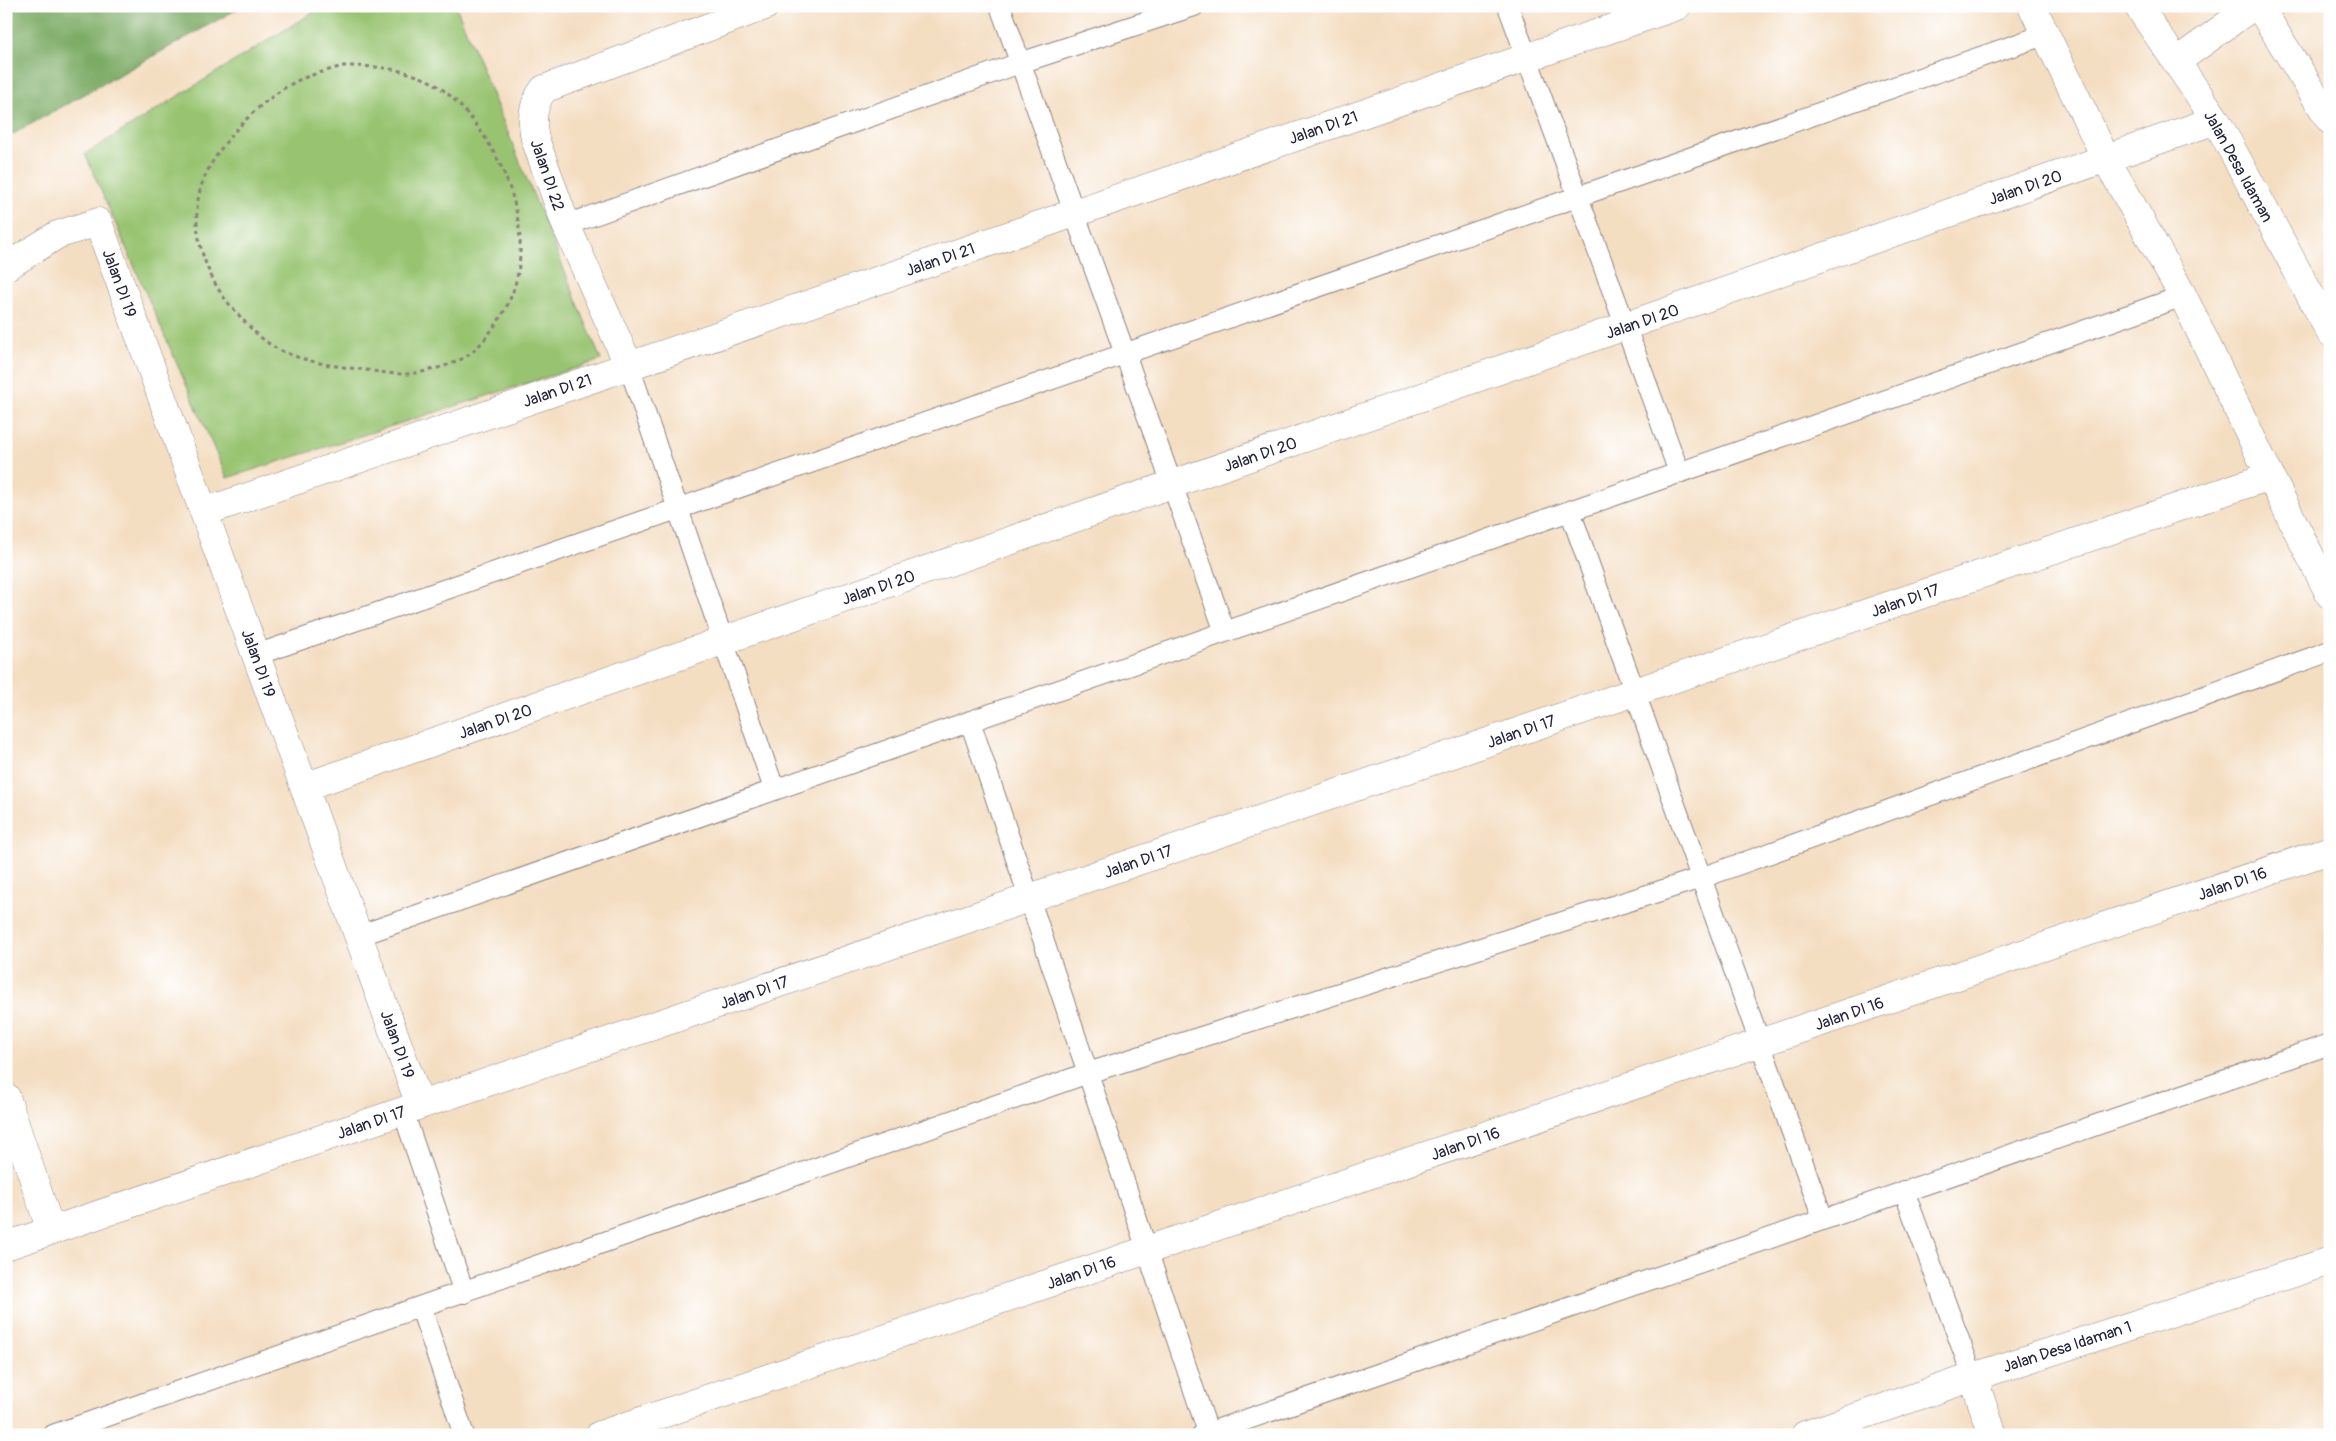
<svg xmlns="http://www.w3.org/2000/svg" width="2336" height="1441" font-family="Pangolin,sans-serif">
	<style>
		.green { fill: #98c471; stroke: #5d7356 }
		.forest { fill: #7aaa63; stroke: #4e664f }
		.lines { fill: none; stroke-linecap: round; stroke-linejoin: round }
		.lane-casing { stroke: #8b807e; stroke-width: 22 }
		.street-casing { stroke: #8b807e; stroke-width: 29 }
		.path { stroke: #8b807e; stroke-width: 3; stroke-dasharray: 4 4; stroke-linecap: butt }
		.lane { stroke: #fff; stroke-width: 20 }
		.street { stroke: #fff; stroke-width: 28 }
		.labels { text-anchor: middle; stroke-width: 4; stroke-linejoin: round; paint-order: stroke }
		.street-label { font-size: 16px; fill: #22223b; stroke: #fff }
	</style>
	<rect width="100%" height="100%" fill="#fff"/>
	<filter id="ink" filterUnits="userSpaceOnUse"><feTurbulence type="fractalNoise" baseFrequency=".02" numOctaves="2"/><feDisplacementMap in="SourceGraphic" scale="10" xChannelSelector="R" yChannelSelector="G"/><feConvolveMatrix kernelMatrix="1 2 1 2 8 2 1 2 1" color-interpolation-filters="sRGB"/></filter>
	<filter id="wash" filterUnits="userSpaceOnUse"><feTurbulence type="fractalNoise" baseFrequency=".0096" numOctaves="4" result="noise"/><feDisplacementMap in="SourceGraphic" scale="20" xChannelSelector="R" yChannelSelector="G"/><feGaussianBlur stdDeviation="1.12" result="paint"/><feColorMatrix in="noise" values="0 0 0 0 0 0 0 0 0 0 0 0 0 0 0 0 0 1.4 0 .05"/><feComposite in="paint" operator="in"/></filter>
	<g filter="url(#wash)">
		<rect width="100%" height="100%" fill="#f4dec2"/>
		<path class="green" d="M323 6H456L601 360 227 478 85 154Z"/>
		<path class="forest" d="M6 6H243L6 138Z"/>
	</g>
	<g filter="url(#ink)">
		<g class="lines">
			<defs>
				<path id="lane" d="M1000 6 1225 632
					M1508 6 1679 472
					M566 225 1020 63 1194 6
					M629 366 774 789
					M1570 511 1823 1219
					M256 655 2047 34
					M970 721 1209 1435
					M358 936 2183 296
					M403 1111 464 1293
					M1904 1191 1973 1377
					M421 1308 464 1435
					M53 1435 1088 1073 1701 878 2330 651
					M1202 1435 2330 1044"/>
				<path id="street" d="M2032 6 2106 159 2183 296 2270 476 2330 595
					M2138 6 2216 120 2330 332
					M2259 6 2330 120
					M2176 62 2253 6
					M6 267 57 235 98 222 420 1105
					M629 366 566 225 535 139C531 121 532 104 544 89L765 6
					M204 512 1677 6
					M304 787 2216 120
					M6 1097 51 1231
					M6 1246 2270 476
					M1973 1377 1993 1435
					M600 1435 2330 850
					M1805 1435 1973 1377 2330 1261"/>
			</defs>
			<use href="#lane" class="lane-casing"/>
			<use href="#street" class="street-casing"/>
			<path class="path" d="M342 66C371 66 397 67 425 79 447 88 469 114 482 133 520 189 538 266 496 324 489 334 480 346 470 354 457 364 421 374 404 374 389 374 374 371 359 369 333 366 306 362 282 351 261 342 244 321 230 305 204 275 188 223 202 184 216 144 262 98 299 80 312 74 328 71 342 66Z"/>
			<use href="#lane" class="lane"/>
			<use href="#street" class="street"/>
		</g>
	</g>
	<g class="labels">
		<g class="street-label">
			<text transform="translate(1323 127) rotate(-19)" y="6">Jalan DI 21</text>
			<text transform="translate(2239 166) rotate(61)" y="6">Jalan Desa Idaman</text>
			<text transform="translate(548 175) rotate(71)" y="6">Jalan DI 22</text>
			<text transform="translate(2025 187) rotate(-19)" y="6">Jalan DI 20</text>
			<text transform="translate(940 259) rotate(-19)" y="6">Jalan DI 21</text>
			<text transform="translate(120 283) rotate(70)" y="6">Jalan DI 19</text>
			<text transform="translate(1642 321) rotate(-19)" y="6">Jalan DI 20</text>
			<text transform="translate(557 390) rotate(-19)" y="6">Jalan DI 21</text>
			<text transform="translate(1260 454) rotate(-19)" y="6">Jalan DI 20</text>
			<text transform="translate(878 587) rotate(-19)" y="6">Jalan DI 20</text>
			<text transform="translate(1905 600) rotate(-19)" y="6">Jalan DI 17</text>
			<text transform="translate(259 663) rotate(70)" y="6">Jalan DI 19</text>
			<text transform="translate(495 721) rotate(-19)" y="6">Jalan DI 20</text>
			<text transform="translate(1521 731) rotate(-19)" y="6">Jalan DI 17</text>
			<text transform="translate(1138 861) rotate(-19)" y="6">Jalan DI 17</text>
			<text transform="translate(2232 883) rotate(-19)" y="6">Jalan DI 16</text>
			<text transform="translate(754 992) rotate(-19)" y="6">Jalan DI 17</text>
			<text transform="translate(1849 1013) rotate(-19)" y="6">Jalan DI 16</text>
			<text transform="translate(398 1044) rotate(70)" y="6">Jalan DI 19</text>
			<text transform="translate(371 1122) rotate(-19)" y="6">Jalan DI 17</text>
			<text transform="translate(1465 1143) rotate(-19)" y="6">Jalan DI 16</text>
			<text transform="translate(1081 1272) rotate(-19)" y="6">Jalan DI 16</text>
			<text transform="translate(2067 1346) rotate(-18)" y="6">Jalan Desa Idaman 1</text>
		</g>
	</g>
	<rect width="2336" height="1441" fill="none" stroke="#fff" stroke-width="25"/>
</svg>
